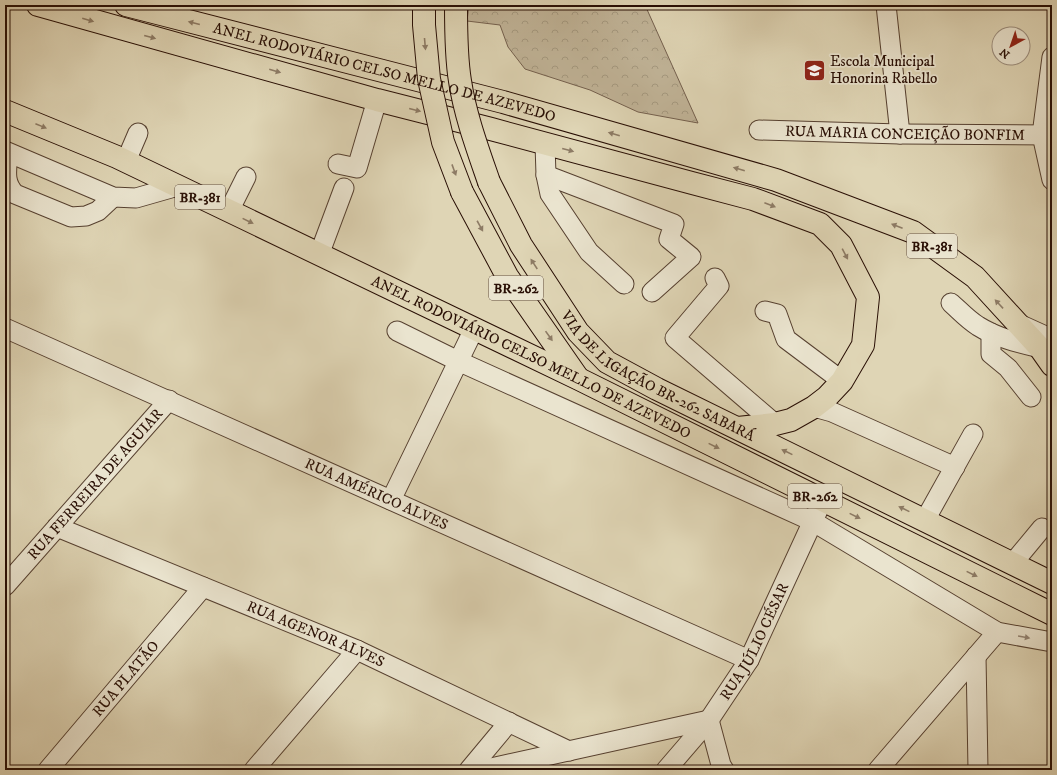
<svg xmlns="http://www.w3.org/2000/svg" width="1057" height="775" font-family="'IM FELL DW Pica',serif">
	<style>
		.forest { fill: url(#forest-crowns); stroke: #74604e }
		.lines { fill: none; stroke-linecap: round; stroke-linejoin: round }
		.minor-casing { stroke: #564030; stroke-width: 21 }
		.highway-casing { stroke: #280e04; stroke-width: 24 }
		.minor { stroke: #eae4cf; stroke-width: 19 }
		.highway { stroke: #dfd5b5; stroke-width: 22 }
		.highway-bridge-casing { stroke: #280e04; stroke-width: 24; stroke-linecap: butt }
		.highway-bridge { stroke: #dfd5b5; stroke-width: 22 }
		.oneway { fill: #8d7b65 }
		.oneway2 { fill: #938474 }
		.labels { text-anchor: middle; stroke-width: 3.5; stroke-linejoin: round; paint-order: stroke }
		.shield { fill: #eae4cf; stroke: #624e41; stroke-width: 1 }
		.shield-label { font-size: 14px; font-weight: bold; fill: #280e04 }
		.poi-label { font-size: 15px; fill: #280e04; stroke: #eae4cf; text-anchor: start }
		.street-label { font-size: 15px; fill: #280e04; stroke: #eae4cf }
	</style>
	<defs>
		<pattern id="forest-crowns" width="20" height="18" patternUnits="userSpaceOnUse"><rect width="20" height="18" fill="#c0b397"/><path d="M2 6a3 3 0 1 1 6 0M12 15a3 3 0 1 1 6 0" fill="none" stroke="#a59980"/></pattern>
	</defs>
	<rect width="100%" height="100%" fill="#dfd5b5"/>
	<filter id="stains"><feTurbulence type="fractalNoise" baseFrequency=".005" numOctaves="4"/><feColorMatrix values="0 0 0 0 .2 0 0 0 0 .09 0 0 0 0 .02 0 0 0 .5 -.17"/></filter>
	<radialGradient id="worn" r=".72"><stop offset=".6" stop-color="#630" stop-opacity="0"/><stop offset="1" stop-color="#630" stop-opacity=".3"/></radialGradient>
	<path class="forest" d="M469 5H645L698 123 638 112 590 90 525 69 508 47 500 25 467 21Z"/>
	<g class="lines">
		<defs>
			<g id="minor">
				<path d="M886 5 900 134"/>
				<path d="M1052 57 1042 135 1052 180"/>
				<path id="s1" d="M759 130 900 134 1052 135"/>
				<path d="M545 144 546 175 550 194 589 252 624 284"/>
				<path d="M5 151 113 197 136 198 178 186"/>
				<path d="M8 153C7 169 3 182 15 194L71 217 86 216 98 211 113 197"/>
				<path d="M126 161 138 133"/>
				<path d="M338 164 357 168 377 100"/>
				<path d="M546 175 674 224 669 239 691 257 652 292"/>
				<path d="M229 211 246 177"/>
				<path d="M319 255 344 188"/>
				<path d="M715 278 719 286 675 338 775 424"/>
				<path d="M951 303C960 311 968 320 978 326 997 338 1019 343 1040 348"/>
				<path d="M765 311 777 314 786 339 842 381"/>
				<path d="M1019 324 1052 339"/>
				<path id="s2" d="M5 328 749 660"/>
				<path d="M397 331 458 361 812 521 997 632 1052 642"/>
				<path d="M991 333V354L1008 368 1031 397"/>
				<path d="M814 407 832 412 955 467"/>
				<path d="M391 500 474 329"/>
				<path d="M925 520 973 434"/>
				<path id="s3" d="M57 527 357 650 569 751"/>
				<path d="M1013 563 1042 528"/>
				<path id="s4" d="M5 586 169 400"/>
				<path d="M976 656 978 770"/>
				<path id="s5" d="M48 770 203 587"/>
				<path d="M254 770 357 650"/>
				<path d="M469 770 509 722"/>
				<path d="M482 770 709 720 721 765 724 770"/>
				<path id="s6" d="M666 770 709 720 749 660 818 510"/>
				<path d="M878 770 997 632"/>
			</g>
			<g id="highway">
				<path d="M38 5 377 100 491 129 692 183 753 199 820 224 841 245 868 297 863 345 842 381 827 397 814 407 791 420 775 424 738 428"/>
				<path id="s7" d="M126 5 503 102 776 180 913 232 975 277 1040 348 1052 365"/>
				<path id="s8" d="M5 111 117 157 579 379 1052 614"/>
				<path id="s9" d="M489 182 521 245 578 332 607 362 657 389 1052 583"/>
				<path d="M462 192 507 276 578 378"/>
			</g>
		</defs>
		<use href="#minor" class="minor-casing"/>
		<use href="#highway" class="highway-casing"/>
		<use href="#minor" class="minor"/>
		<use href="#highway" class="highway"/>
		<defs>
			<path id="highway-bridge" d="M424 5V25L429 79 443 142 462 192
				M456 5C456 30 456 57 460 81 465 115 478 150 489 182"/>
		</defs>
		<use href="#highway-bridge" class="highway-bridge-casing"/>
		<use href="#highway-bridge" class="highway-bridge"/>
	</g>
	<defs><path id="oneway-solid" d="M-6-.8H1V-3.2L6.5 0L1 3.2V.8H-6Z"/></defs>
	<g class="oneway">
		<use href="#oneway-solid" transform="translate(88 20) rotate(16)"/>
		<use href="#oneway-solid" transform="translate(194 23) rotate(-166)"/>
		<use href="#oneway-solid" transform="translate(150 37) rotate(15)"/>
		<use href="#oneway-solid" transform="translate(425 44) rotate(85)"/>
		<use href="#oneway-solid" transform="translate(275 71) rotate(16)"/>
		<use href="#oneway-solid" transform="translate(415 110) rotate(14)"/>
		<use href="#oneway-solid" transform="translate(41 126) rotate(22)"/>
		<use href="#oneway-solid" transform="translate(614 134) rotate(-164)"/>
		<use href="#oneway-solid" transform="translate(568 150) rotate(15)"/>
		<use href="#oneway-solid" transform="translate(739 169) rotate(-164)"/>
		<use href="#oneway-solid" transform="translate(454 170) rotate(70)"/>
		<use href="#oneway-solid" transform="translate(770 205) rotate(21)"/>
		<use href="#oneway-solid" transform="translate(248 221) rotate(26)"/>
		<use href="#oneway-solid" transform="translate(480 226) rotate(61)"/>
		<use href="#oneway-solid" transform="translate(897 226) rotate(-159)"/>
		<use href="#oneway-solid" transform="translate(845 254) rotate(62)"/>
		<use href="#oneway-solid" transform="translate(534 264) rotate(-123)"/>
		<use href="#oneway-solid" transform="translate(999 304) rotate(-133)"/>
		<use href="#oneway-solid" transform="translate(549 336) rotate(55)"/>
		<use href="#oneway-solid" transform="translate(714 446) rotate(26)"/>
		<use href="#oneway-solid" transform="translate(787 452) rotate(-154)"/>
		<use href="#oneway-solid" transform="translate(904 509) rotate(-154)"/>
		<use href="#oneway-solid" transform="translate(855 516) rotate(26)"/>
		<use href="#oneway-solid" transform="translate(972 574) rotate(26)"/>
	</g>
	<use class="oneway2" href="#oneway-solid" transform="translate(1024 637) rotate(10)"/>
	<defs>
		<symbol id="school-square" viewBox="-11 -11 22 22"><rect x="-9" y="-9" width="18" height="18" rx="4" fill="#8f2418" stroke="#eae4cf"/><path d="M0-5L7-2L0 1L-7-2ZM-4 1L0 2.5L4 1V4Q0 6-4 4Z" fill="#fff"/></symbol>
	</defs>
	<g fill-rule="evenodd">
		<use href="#school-square" x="802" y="58" width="25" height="25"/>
	</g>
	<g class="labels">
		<g class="shield">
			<rect x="175" y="185" width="50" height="24" rx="3"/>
			<rect x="907" y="234" width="50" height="24" rx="3"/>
			<rect x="489" y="276" width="54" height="24" rx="3"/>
			<rect x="788" y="484" width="54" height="24" rx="3"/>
		</g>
		<g class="shield-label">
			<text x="200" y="202">BR-381</text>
			<text x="932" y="251">BR-381</text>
			<text x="516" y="293">BR-262</text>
			<text x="815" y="501">BR-262</text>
		</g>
		<g class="poi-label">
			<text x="830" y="66">Escola Municipal<tspan x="830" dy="17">Honorina Rabello</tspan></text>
		</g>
		<g class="street-label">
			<text dy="5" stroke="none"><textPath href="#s7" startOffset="267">ANEL RODOVIÁRIO CELSO MELLO DE AZEVEDO</textPath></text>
			<text dy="5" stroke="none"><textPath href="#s1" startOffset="146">RUA MARIA CONCEIÇÃO BONFIM</textPath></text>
			<text dy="5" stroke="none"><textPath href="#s8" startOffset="581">ANEL RODOVIÁRIO CELSO MELLO DE AZEVEDO</textPath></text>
			<text dy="5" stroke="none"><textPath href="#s9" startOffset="266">VIA DE LIGAÇÃO BR-262 SABARÁ</textPath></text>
			<text dy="5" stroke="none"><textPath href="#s4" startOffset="136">RUA FERREIRA DE AGUIAR</textPath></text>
			<text dy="5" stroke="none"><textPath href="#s2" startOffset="407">RUA AMÉRICO ALVES</textPath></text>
			<text dy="5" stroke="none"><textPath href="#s3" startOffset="280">RUA AGENOR ALVES</textPath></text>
			<text dy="5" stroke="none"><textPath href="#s6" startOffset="157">RUA JÚLIO CÉSAR</textPath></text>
			<text dy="5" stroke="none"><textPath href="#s5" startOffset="120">RUA PLATÃO</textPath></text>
		</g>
	</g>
	<rect width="1057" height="775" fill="none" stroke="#dfd5b5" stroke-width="20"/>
	<rect x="6" y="6" width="1045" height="763" fill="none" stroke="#280e04" stroke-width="2"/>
	<rect x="10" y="10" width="1037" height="755" fill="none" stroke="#280e04"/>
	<g transform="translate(1011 46) rotate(220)"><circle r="19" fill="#eae4cf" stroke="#9c8e7e"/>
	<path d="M0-3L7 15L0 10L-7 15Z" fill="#8f2418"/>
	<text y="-6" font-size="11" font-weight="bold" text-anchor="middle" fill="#280e04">N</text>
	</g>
	<rect width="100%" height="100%" filter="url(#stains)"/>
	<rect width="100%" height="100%" fill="url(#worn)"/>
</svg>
